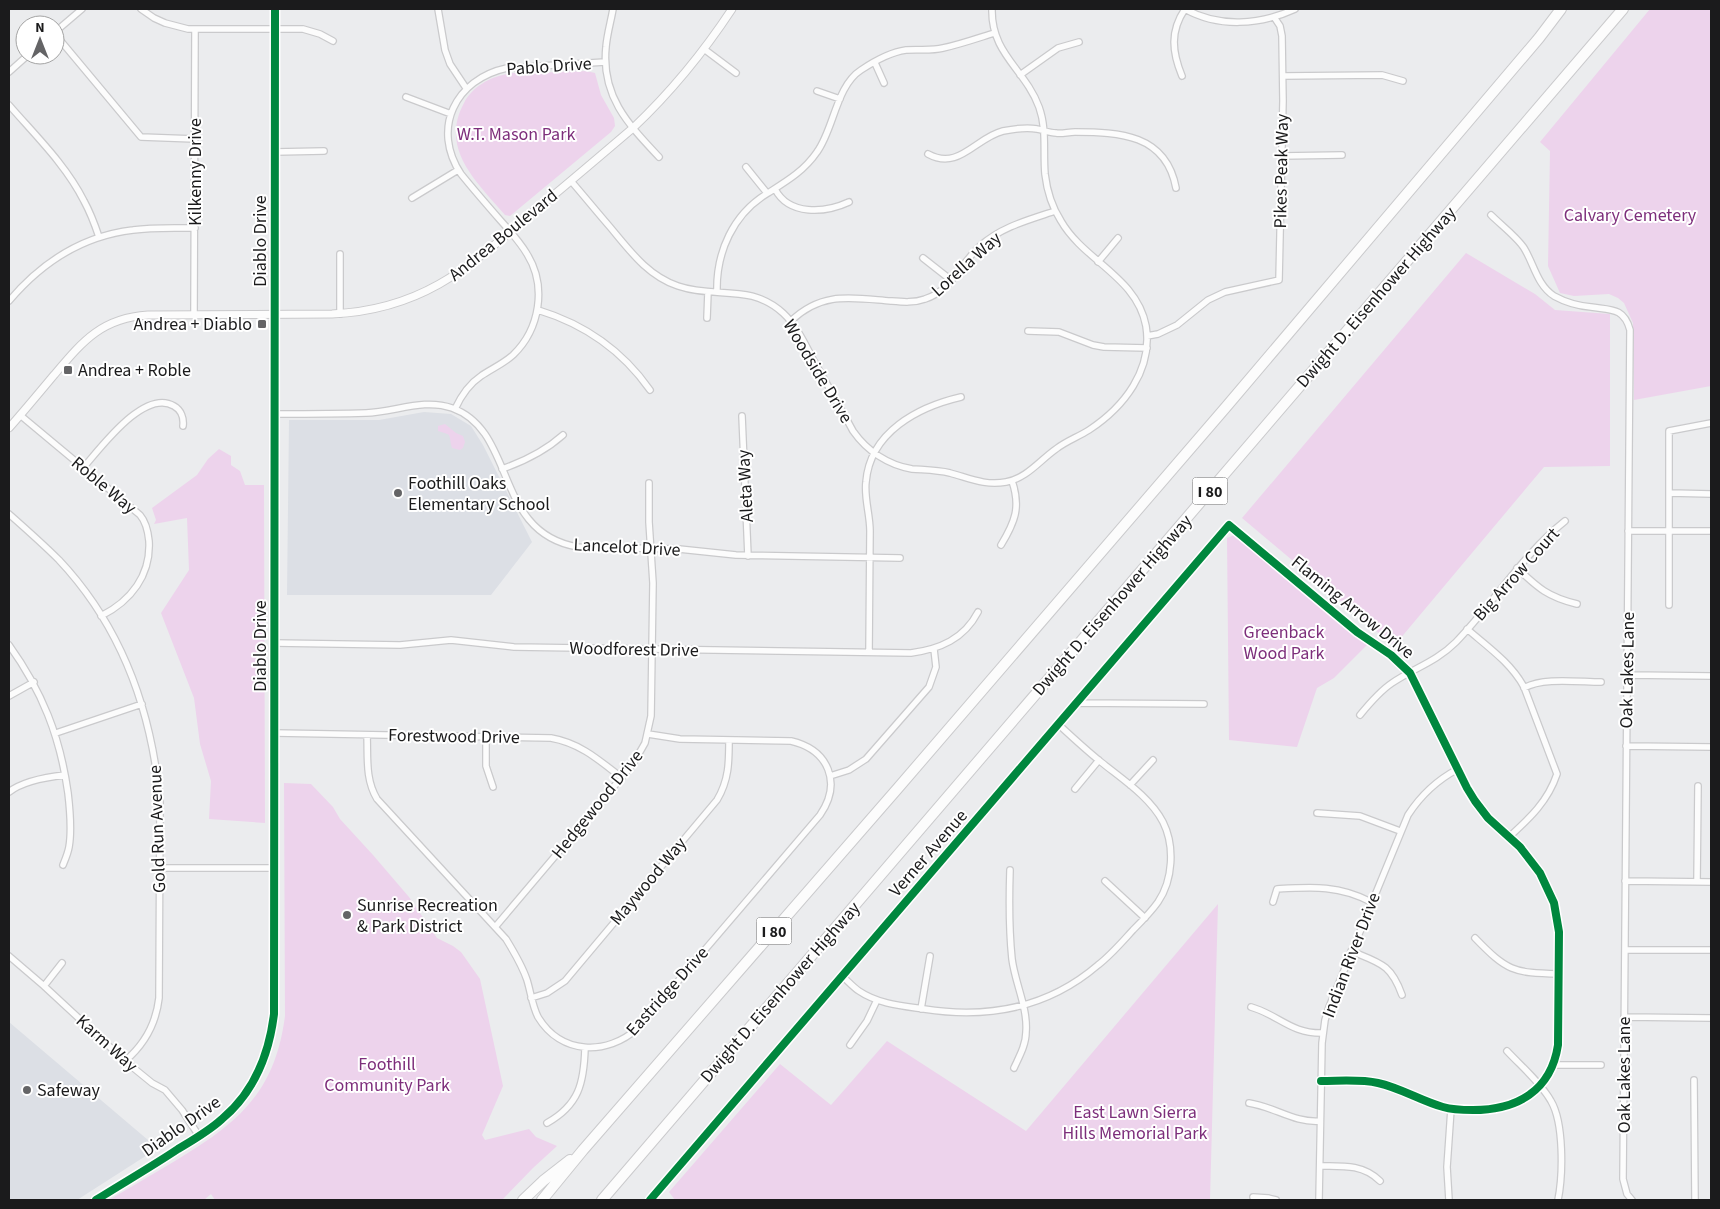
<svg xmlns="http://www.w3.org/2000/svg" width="1720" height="1209" font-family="'Source Sans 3',sans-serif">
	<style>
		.built { fill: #dcdfe5 }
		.green { fill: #edd3ec }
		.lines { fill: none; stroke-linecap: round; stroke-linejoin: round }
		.minor-casing { stroke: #cacacc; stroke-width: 8 }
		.tertiary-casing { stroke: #cacacc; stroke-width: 9 }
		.motorway-casing { stroke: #cacacc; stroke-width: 12 }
		.minor { stroke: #fcfcfc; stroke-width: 5.5 }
		.tertiary { stroke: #fcfcfc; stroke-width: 7 }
		.motorway { stroke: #fcfcfc; stroke-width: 10 }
		.cycleway-casing { stroke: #fff; stroke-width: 11 }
		.cycleway { stroke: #00873e; stroke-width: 8 }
		.poi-dot { fill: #646466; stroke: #fff; stroke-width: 2 }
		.labels { text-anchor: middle; stroke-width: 4; stroke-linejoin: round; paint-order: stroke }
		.shield { fill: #fff; stroke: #5f5f60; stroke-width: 1 }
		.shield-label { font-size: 16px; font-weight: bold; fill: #1b1b1c }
		.street-label { font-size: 18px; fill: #1b1b1c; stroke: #fff }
		.park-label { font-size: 18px; fill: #7d2e7b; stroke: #fff }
		.poi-label { font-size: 18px; fill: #1b1b1c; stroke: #fff; text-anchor: start }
	</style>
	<rect width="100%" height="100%" fill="#ebecee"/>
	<path class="built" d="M424 412 451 414 471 426 483 445 532 542 491 595H287L289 420H379Z
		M9 1022 148 1140 155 1150 77 1200H9Z"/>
	<path class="green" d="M1650 9H1711V386L1634 400 1633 323 1624 303 1618 298 1609 294 1574 296 1560 293 1548 266 1550 151 1540 142Z
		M586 71 595 73 601 95 614 118 615 126 611 132 510 216 505 215C477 182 439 149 464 103 472 87 490 77 507 74 515 72 525 73 533 73 551 72 569 72 586 71Z
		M1466 253 1535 294 1555 310 1610 314V466L1544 467 1394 646 1242 518Z
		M445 424 456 433 463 436 465 442 463 448 460 450 452 448C448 432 453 436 438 431V426Z
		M219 449 231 456V465L240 471 245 485H264L265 823 209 819 211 781 200 744 194 698 161 613 189 570 187 518 154 524 156 520 152 508 197 475 208 459Z
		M1239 533 1369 643 1334 678 1317 688 1297 747 1229 740 1227 538Z
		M284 783 311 784 333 807 340 819 373 855 409 897 437 938 453 946 461 952 480 979 503 1086 482 1135 485 1140 529 1129 536 1137 557 1146 533 1168 502 1200H215L211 1194 204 1200H109C131 1187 153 1174 175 1161 238 1123 275 1093 285 1016Z
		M1218 904 1210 1200H675L669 1192 780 1064 831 1105 887 1041 1026 1131Z"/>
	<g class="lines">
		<defs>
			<path id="minor" d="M141 9 154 18 165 23 188 29H303L320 34 333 41
				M438 9 445 50 450 64 466 88
				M613 9C611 21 607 34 606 47 601 96 628 124 659 157
				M1185 9C1219 28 1260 25 1295 9
				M55 32 82 9
				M55 34 141 137 195 139
				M704 49 736 73
				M875 63 884 83
				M9 72 28 55
				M1020 75 1058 48 1079 42
				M1182 76C1172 52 1170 31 1185 9
				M1283 76 1382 75 1403 81
				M817 91 840 99
				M406 97 451 114
				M9 105C35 135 66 165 84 201 90 212 95 225 99 237
				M275 152 324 151
				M928 154C959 171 975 138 1003 131 1013 129 1027 127 1037 129 1043 130 1049 133 1056 133 1062 134 1068 132 1075 132 1119 132 1166 134 1176 188
				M1282 156 1342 155
				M746 167 767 193
				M571 181C584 196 597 212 610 227 630 251 648 276 678 286 716 299 750 283 783 313 797 326 805 344 814 361 827 384 840 407 853 431 867 451 888 465 912 469 925 470 937 470 950 473 969 478 985 486 1006 482 1027 478 1039 461 1056 449 1066 441 1078 437 1089 430 1124 407 1153 370 1146 326 1137 277 1084 261 1061 221 1052 207 1047 191 1045 174 1043 151 1047 129 1039 107 1025 69 991 54 992 9
				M775 189C789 216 825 213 849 202
				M412 198 458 170
				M1491 215C1501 225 1517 237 1524 248 1534 264 1537 285 1554 296 1565 302 1579 306 1591 307 1610 310 1624 307 1630 330L1623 1179 1627 1194 1632 1200
				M923 258 951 280
				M1098 262 1118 238
				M717 292C716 252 733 214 768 193 787 181 804 171 817 152 834 129 836 86 861 70 873 62 891 52 906 50 918 49 931 51 943 48 961 44 978 38 994 33
				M9 301C42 262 82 236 133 230 153 227 174 228 195 228
				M538 310C584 324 622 350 650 390
				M340 314V254
				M194 315 195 29
				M707 318 708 292
				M791 321C822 291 852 298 891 301 903 302 914 303 925 299 951 291 961 263 980 246 1001 227 1028 220 1055 211
				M1028 331 1059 332 1093 345 1104 347 1147 348
				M1147 336 1158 334 1177 325 1208 300 1225 292 1279 280 1283 101 1282 36 1280 26 1274 17
				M455 409C461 396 469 384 481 376 491 369 503 364 513 355 540 329 547 286 527 254 520 242 510 231 501 221 487 205 474 190 461 174 431 129 455 79 507 68L605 62
				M275 414C305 414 336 414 366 413 395 412 424 398 452 408 517 431 493 533 578 547L679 549 736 555 900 558
				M20 415 140 515C146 522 148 531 149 541 151 575 131 601 101 616
				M742 416 748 556
				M83 468C100 449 144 388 174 406 181 410 184 418 183 426
				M502 469C525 461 545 451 563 435
				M1670 493 1711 494
				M9 514C26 529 43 544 59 560 122 627 152 713 160 802L159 998C156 1024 145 1044 125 1061
				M1628 531H1711
				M1001 545C1015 522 1021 507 1012 481
				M1517 568C1538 588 1548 597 1577 604
				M1669 605V431L1711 423
				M1467 629C1488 647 1511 663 1524 687L1557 774C1548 801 1530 818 1509 837
				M275 643 400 645 451 640 514 647 911 653C940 649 964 639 978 612
				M9 645C42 691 60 736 68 793 70 810 72 830 69 847 68 853 65 860 63 865
				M869 652C869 612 870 571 870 531 870 514 864 498 866 482 870 432 918 407 961 397
				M1627 675 1711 676
				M1524 688C1542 677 1579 682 1601 682
				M9 696 34 682
				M1076 703 1204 704
				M1360 715C1369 704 1380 691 1392 683 1414 668 1436 662 1456 642 1494 603 1522 555 1565 521
				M56 733 142 704
				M275 733 551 738C580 743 599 760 622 778
				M367 735C368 757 365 779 377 799L506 939C514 952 522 965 527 980 531 993 532 1005 538 1017 561 1055 607 1056 638 1028L820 815C842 783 829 750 791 741L680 739 648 734
				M486 737V766L493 787
				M1626 746 1711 747
				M830 776 849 770 866 759 929 687 936 667 934 649
				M1130 785 1153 760
				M1075 789 1099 760
				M9 792C23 781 47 777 65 775
				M1317 813 1360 816 1400 831
				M159 868H274
				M1010 870C1009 900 1009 930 1012 959 1015 983 1028 1008 1026 1032 1026 1045 1019 1057 1014 1068
				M1105 881 1145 918
				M1625 881 1711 882
				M1697 882 1698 786
				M1273 902 1277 889C1312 887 1339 885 1371 902
				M496 926 633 764 645 743 651 716 653 583 649 522V483
				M1475 938C1507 971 1513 973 1559 974
				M1625 950H1711
				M1351 951C1380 963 1391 964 1402 995
				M9 956 44 986 125 1061 152 1083 165 1090 182 1110 199 1136
				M842 976C848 981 853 987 859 991 878 1004 903 1006 924 1009 988 1019 1048 1008 1098 965 1111 955 1122 942 1133 930 1142 921 1151 912 1158 902 1173 880 1175 846 1163 822 1150 797 1122 779 1101 762 1086 750 1072 737 1058 724
				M44 986 62 963
				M531 998 547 993 565 981 717 800C729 780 729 762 729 740
				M1251 1007C1279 1015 1291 1034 1323 1033
				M921 1009 930 956
				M1624 1017 1711 1018
				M850 1045 867 1021 877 1000
				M1507 1051C1521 1066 1541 1083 1551 1101 1564 1123 1563 1175 1558 1200
				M1553 1065H1601
				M1694 1080 1695 1200
				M1249 1103C1275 1107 1294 1123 1320 1121
				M547 1123C579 1105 584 1083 585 1048
				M1320 1166C1342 1166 1363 1164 1380 1181
				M1253 1197 1268 1198 1276 1200
				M650 1200 1229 525 1357 632 1391 655 1410 673 1467 788 1475 801 1488 818 1520 847 1540 873 1554 903 1559 932 1558 1045C1551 1091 1517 1110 1473 1110 1463 1110 1453 1110 1443 1107 1421 1101 1401 1088 1378 1083 1360 1079 1340 1081 1321 1081
				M1319 1200 1322 1043 1325 1020 1329 1007 1408 815C1421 795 1437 780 1458 769
				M1449 1200 1447 1167 1451 1109"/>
			<path id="tertiary" d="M9 428C24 411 39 393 54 375 82 342 101 318 148 315L332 314C421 310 467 269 531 214 565 186 599 157 633 128 671 92 703 53 732 9
				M96 1200C123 1183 151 1167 178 1149 193 1140 209 1131 222 1119 254 1092 269 1055 274 1014L275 9"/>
			<path id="motorway" d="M523 1200 543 1181 570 1160
				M542 1200 583 1150 898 788 1226 407 1539 38 1561 9
				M602 1200 1623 9"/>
		</defs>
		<use href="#minor" class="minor-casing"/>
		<use href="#tertiary" class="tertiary-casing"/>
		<use href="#motorway" class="motorway-casing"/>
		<use href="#minor" class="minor"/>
		<use href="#tertiary" class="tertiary"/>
		<use href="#motorway" class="motorway"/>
		<defs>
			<path id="cycleway" d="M96 1200C123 1183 151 1167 178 1149 193 1140 209 1131 222 1119 254 1092 269 1055 274 1014L275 9
				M650 1200 1229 525 1357 632 1391 655 1410 673 1467 788 1475 801 1488 818 1520 847 1540 873 1554 903 1559 932 1558 1045C1551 1091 1517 1110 1473 1110 1463 1110 1453 1110 1443 1107 1421 1101 1401 1088 1378 1083 1360 1079 1340 1081 1321 1081"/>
		</defs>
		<use href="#cycleway" class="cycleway-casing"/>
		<use href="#cycleway" class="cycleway"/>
	</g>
	<g class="poi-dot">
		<rect x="257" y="319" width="10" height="10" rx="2.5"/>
		<rect x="63" y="365" width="10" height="10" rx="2.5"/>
		<circle cx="398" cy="493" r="5"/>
		<circle cx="347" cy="915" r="5"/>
		<circle cx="27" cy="1090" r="5"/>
	</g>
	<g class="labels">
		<g class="shield">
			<rect x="1192.5" y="477.5" width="35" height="27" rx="4"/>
			<rect x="756.5" y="917.5" width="35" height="27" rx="4"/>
		</g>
		<g class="shield-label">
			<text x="1210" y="497">I 80</text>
			<text x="774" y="937">I 80</text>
		</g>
		<g class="street-label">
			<text transform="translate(549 66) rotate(-4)" y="6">Pablo Drive</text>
			<text transform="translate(1281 171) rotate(-89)" y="6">Pikes Peak Way</text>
			<text transform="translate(195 172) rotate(-90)" y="6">Kilkenny Drive</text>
			<text transform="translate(503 235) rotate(-39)" y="6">Andrea Boulevard</text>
			<text transform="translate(260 241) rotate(-90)" y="6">Diablo Drive</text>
			<text transform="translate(966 264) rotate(-42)" y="6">Lorella Way</text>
			<text transform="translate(1376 297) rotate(-49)" y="6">Dwight D. Eisenhower Highway</text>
			<text transform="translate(818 371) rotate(59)" y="6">Woodside Drive</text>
			<text transform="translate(104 485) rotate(40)" y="6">Roble Way</text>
			<text transform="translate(745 486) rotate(-93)" y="6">Aleta Way</text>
			<text transform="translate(627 547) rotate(3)" y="6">Lancelot Drive</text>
			<text transform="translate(1516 574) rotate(-48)" y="6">Big Arrow Court</text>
			<text transform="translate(1112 605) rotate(-49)" y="6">Dwight D. Eisenhower Highway</text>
			<text transform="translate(1353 607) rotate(39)" y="6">Flaming Arrow Drive</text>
			<text transform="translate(260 646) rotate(-90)" y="6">Diablo Drive</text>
			<text transform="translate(634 649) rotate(1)" y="6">Woodforest Drive</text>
			<text transform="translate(1627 670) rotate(-89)" y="6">Oak Lakes Lane</text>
			<text transform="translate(454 736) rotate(1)" y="6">Forestwood Drive</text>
			<text transform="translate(597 804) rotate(-51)" y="6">Hedgewood Drive</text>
			<text transform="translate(157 829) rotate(-92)" y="6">Gold Run Avenue</text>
			<text transform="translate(928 853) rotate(-49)" y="6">Verner Avenue</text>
			<text transform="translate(648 881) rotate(-50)" y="6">Maywood Way</text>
			<text transform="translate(1351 955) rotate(-69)" y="6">Indian River Drive</text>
			<text transform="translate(667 991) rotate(-48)" y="6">Eastridge Drive</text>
			<text transform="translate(780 992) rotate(-49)" y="6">Dwight D. Eisenhower Highway</text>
			<text transform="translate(107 1043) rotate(42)" y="6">Karm Way</text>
			<text transform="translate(1624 1075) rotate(-90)" y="6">Oak Lakes Lane</text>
			<text transform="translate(181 1126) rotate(-35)" y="6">Diablo Drive</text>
		</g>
		<g class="park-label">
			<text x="516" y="140">W.T. Mason Park</text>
			<text x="1630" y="221">Calvary Cemetery</text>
			<text x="1284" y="638">Greenback<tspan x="1284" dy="21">Wood Park</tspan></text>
			<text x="387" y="1070">Foothill<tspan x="387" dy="21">Community Park</tspan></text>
			<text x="1135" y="1118">East Lawn Sierra<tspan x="1135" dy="21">Hills Memorial Park</tspan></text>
		</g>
		<g class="poi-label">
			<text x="252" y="330" text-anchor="end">Andrea + Diablo</text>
			<text x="78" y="376">Andrea + Roble</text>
			<text x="408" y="489">Foothill Oaks<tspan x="408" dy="21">Elementary School</tspan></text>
			<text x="357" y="911">Sunrise Recreation<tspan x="357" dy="21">&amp; Park District</tspan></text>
			<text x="37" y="1096">Safeway</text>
		</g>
	</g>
	<rect width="1720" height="1209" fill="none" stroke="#1b1b1c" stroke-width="20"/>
	<g transform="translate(40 40)"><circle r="24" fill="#ffffff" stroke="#a4a4a4"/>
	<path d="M0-4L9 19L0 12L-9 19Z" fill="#646466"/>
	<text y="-8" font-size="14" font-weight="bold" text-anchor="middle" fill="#1b1b1c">N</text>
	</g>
</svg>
